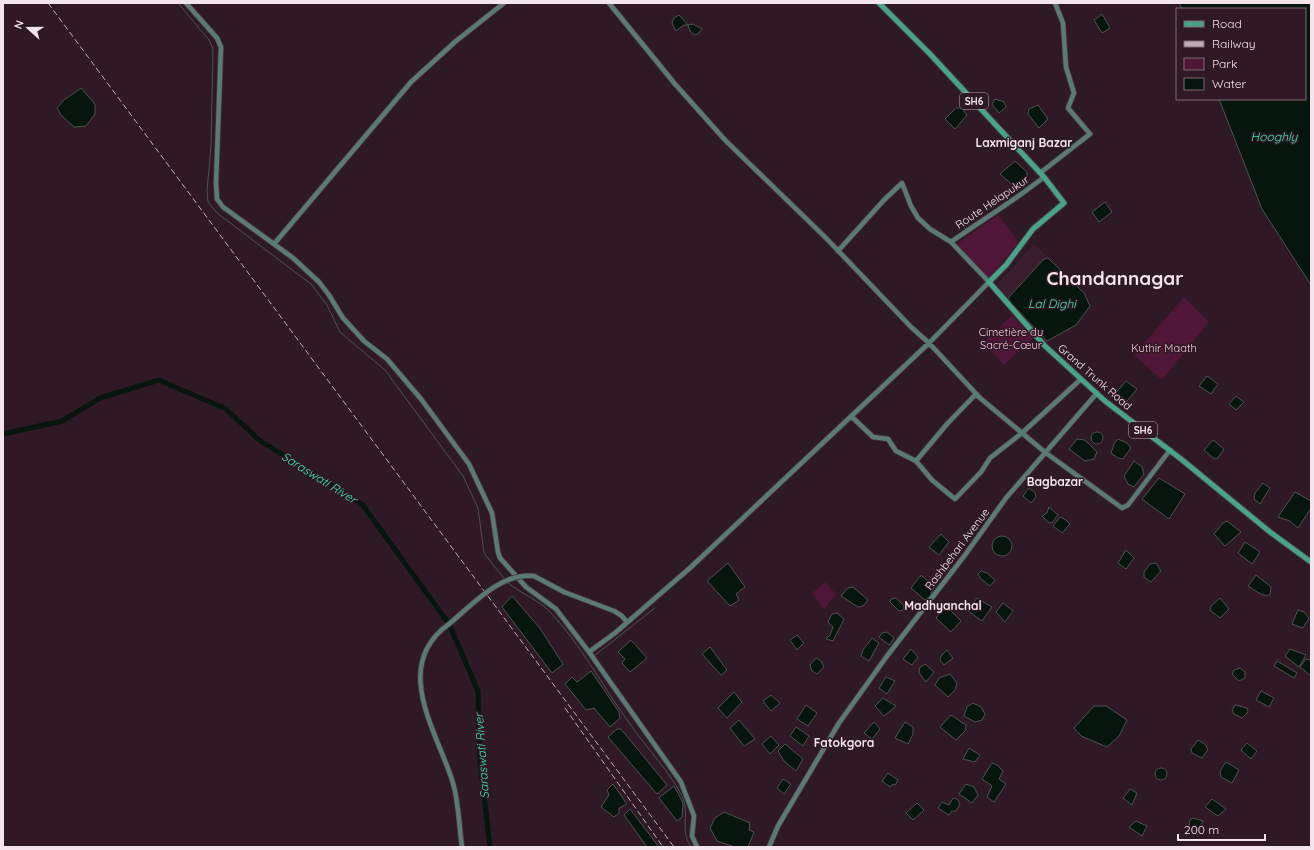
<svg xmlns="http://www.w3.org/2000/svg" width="1314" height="850" font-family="Quicksand,sans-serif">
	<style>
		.built { fill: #3b1e2d }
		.green { fill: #501637 }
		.water { fill: #06150e; stroke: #4d5350 }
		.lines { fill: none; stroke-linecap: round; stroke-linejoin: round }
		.stream { stroke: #4d5350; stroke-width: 1 }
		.river { stroke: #06150e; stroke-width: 5 }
		.secondary-casing { stroke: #47353f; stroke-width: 6 }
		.primary-casing { stroke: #47353f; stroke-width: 7 }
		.secondary { stroke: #5a7b74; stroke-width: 4.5 }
		.primary { stroke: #48a489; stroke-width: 5 }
		.rail { stroke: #beacb4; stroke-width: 1; stroke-dasharray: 6 3; stroke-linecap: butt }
		.secondary-bridge-casing { stroke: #47353f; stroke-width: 6; stroke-linecap: butt }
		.secondary-bridge { stroke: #5a7b74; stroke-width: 4.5 }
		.labels { text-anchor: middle; stroke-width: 3; stroke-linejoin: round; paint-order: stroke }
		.shield { fill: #2f1924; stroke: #b9a7af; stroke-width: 1 }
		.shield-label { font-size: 10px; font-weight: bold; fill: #f4e4eb }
		.street-label { font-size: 11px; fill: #f4e4eb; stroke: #2f1924 }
		.park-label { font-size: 11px; fill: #f5c5dc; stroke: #2f1924 }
		.water-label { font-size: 12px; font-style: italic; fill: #39e2ac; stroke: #2f1924 }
		.neighbourhood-label { font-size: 12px; font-weight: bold; fill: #f4e4eb; stroke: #2f1924 }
		.town-label { font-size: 19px; font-weight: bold; fill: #f4e4eb; stroke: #2f1924 }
	</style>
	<rect width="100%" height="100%" fill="#2f1924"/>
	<path class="built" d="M1034 244 1047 256 1007 298 997 288V285Z"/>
	<path class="green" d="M998 215 1019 242 988 278 957 244Z
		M1184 297 1209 322 1162 380 1134 355Z
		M1012 315 1033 338 1004 365 983 343Z
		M825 582 836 594 824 609 812 593Z"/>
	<path class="water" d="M1179 3H1311V285L1262 209 1219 99H1305V9H1182Z
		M1102 14 1110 28 1102 33 1094 20Z
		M679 15 688 25 693 24 702 29 698 34 695 35 690 31 688 25H684L676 31 672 23 674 18Z
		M81 88 95 104V114L86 126 74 127 61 115 57 108 64 100Z
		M995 99 1004 102 1006 107 999 113 992 104Z
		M1038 105 1048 119 1039 128 1028 114 1029 109Z
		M956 108H962L967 115 955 129 945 119Z
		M1015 161 1027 172V178L1016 188 1000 174Z
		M1105 202 1112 212 1099 222 1092 212Z
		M1048 258 1084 293 1090 306 1076 325 1047 341 1012 304 1008 298 1044 259Z
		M1207 376 1218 384 1211 394 1199 386Z
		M1126 381 1137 389 1127 401 1116 393Z
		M1236 396 1244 402 1236 410 1229 404Z
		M1091 438a6 6 0 1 1 12 0a6 6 0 1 1-12 0Z
		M1077 439 1085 440 1097 452 1094 459 1085 461 1069 449Z
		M1118 439 1127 443 1131 448 1123 459 1118 458 1111 453 1114 444Z
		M1213 440 1224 449 1217 459 1213 458 1204 450Z
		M1134 461 1142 467 1144 474 1134 487 1128 484 1124 476Z
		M1159 478 1185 494 1169 519 1142 499Z
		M1263 483 1270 488 1260 504 1254 499 1255 493Z
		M1029 488 1035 493 1036 497 1031 503 1023 496Z
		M1295 492 1311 501V508L1298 528 1290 521 1278 517Z
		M1049 507 1058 515 1052 523 1048 522 1042 516 1047 513Z
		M1060 517 1066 520 1070 524 1062 533 1053 526Z
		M1227 521 1241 532 1225 546 1214 534 1223 523Z
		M941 534 949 542 939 555 929 547Z
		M992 546a10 10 0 1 1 20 0a10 10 0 1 1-20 0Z
		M1245 542 1260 552 1252 564 1238 553Z
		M1126 550 1134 558 1126 569 1118 563Z
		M728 563 745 587 736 594 739 600 730 606 707 581Z
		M1156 563 1161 571 1151 582 1144 577V572L1150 564Z
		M981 571 987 573 995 580 990 586 981 579 978 574Z
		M921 575 934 587 930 596 925 600 911 588Z
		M1256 575 1271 587 1270 595C1262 597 1255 590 1248 586Z
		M853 587 868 600 863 606 858 607 841 596 848 588Z
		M512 596 539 627 563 664 552 673 502 607Z
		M896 598 904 606 903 610 899 611 890 602 891 599Z
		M977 598 992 607 982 621 968 611Z
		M1220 598 1229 609 1220 618 1210 610 1211 606Z
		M1003 603 1013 611 1005 622 996 612Z
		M946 606 961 621 951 632 936 618Z
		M1298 610 1304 612 1309 618 1303 628 1292 624Z
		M837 613 844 619 833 641 826 639 830 635 833 627 828 622 832 614Z
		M887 632 894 638 889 645 879 637 882 633Z
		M797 635 804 643 797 650 790 640Z
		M872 638 879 643 869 661 861 656 863 650Z
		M631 640 647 658 630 672 622 663 625 659 618 652Z
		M710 647 727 670 721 675 702 654Z
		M911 649 918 657 912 665 903 659Z
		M1290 649 1306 655 1299 667 1285 656Z
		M947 650 953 658 944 665 940 660 941 656Z
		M816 658 821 661 824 667 817 674 812 671 810 665Z
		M1306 659 1311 660V676L1300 667Z
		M1277 661 1297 673 1294 678 1274 666Z
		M925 664 934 672 926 682 919 673 920 667Z
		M1240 668 1245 672V678L1239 681 1232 674 1234 670Z
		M591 671 619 712 620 718 610 727 594 708 586 710 565 684 572 677 577 682Z
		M950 674 957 683 955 690 948 697 935 685 939 678Z
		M886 677 895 681 887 694 879 688Z
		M1261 691 1274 698 1269 707 1256 700Z
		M734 692 742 702 727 718 718 708Z
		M771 695 780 703 771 711 763 701Z
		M883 698 896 706 884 716 875 706Z
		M973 703 981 707 985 714 982 720 975 722 964 716 967 707Z
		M806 705 817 713 808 726 797 719Z
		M1235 705 1247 708 1248 712 1242 718 1234 714 1232 710Z
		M1094 706H1106L1127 720 1119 736 1107 747 1081 736 1074 728Z
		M951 715 966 725 965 731 956 740 940 727Z
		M739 720 755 739 744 746 730 728Z
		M874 722 880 729 872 739 864 733Z
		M905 722 913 727V734L908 744 895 738Z
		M796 727 809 736 803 746 790 736Z
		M617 729H621L667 785 657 794 608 737Z
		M771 736 779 745 770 754 762 744Z
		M1198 740 1205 744 1208 750 1202 758 1192 753 1191 749Z
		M1247 743 1257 751 1251 759 1241 750Z
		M785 744 803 759 796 771 784 761 778 751Z
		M969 748 980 755 975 762 963 759Z
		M1226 762 1239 770 1232 783 1221 777 1220 771Z
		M992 763 997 765 1003 771 999 779 1006 784 994 802 987 797 992 786 982 779Z
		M1155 774a6 6 0 1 1 12 0a6 6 0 1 1-12 0Z
		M888 773 898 780 895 785 893 784 890 787 882 781Z
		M783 779 791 784 784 794 777 788Z
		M613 784 627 804 619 808V813L614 817 601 807 609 795 607 790Z
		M966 784 974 787 978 795 972 803 959 794Z
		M674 786 683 803 682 817 677 821 659 798Z
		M1130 789 1137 793 1132 805 1123 798Z
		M953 798 957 799 960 804 956 811H952L949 815 938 808 942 802 949 805Z
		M1212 799 1226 809 1218 816 1205 807Z
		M917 803 924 810 913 820 906 813Z
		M630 809 659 847H647L624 815Z
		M724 812 750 823 749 830 754 832 748 847H735L717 841 710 828 715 818Z
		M1193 818 1203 821 1199 829 1194 831 1189 828 1190 820Z
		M1136 821 1147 826 1142 836 1129 827Z"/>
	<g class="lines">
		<path class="stream" d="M178 3 209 40 213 49 211 146 207 191 208 202 217 213 311 284 327 305 340 332 385 370 463 476 478 508 484 553 505 580
			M507 582C521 594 539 600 551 613 580 644 601 683 625 717 641 741 662 763 677 787 680 792 685 801 685 807 687 821 681 836 692 847
			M594 656 655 608"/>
		<path class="river" d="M3 434 62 421 100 398 159 380 226 409 259 440 362 504 449 624 478 691 480 760 490 847"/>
		<defs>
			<path id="secondary" d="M186 3 217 38 221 47 216 183 217 199 223 207 293 258 319 282 329 295 343 318 364 341 387 359 421 399 469 464 492 513 498 552 500 558 526 587 556 609 589 652 681 782 694 816 692 836 697 847
				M609 3 675 84 725 140 826 238 911 327 929 343 980 398 1046 453 1122 508 1128 505 1170 450
				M1040 173 1090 134 1068 108 1074 93 1066 67 1063 23 1055 3
				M951 242C982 220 1014 201 1044 177
				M274 244 411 82 456 41 504 3
				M851 416 873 437 888 439 896 451 916 461 932 480 955 499 981 472 990 458 1022 433 1081 379
				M916 461 947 424 976 394
				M449 624C390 666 438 733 453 783 459 804 459 826 462 847
				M589 652 615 633 691 567 929 343 989 282 951 242 930 229 918 218 911 206 902 183 884 200 838 251
				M769 847 778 826 839 723 887 656 965 555 1006 498 1097 393"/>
			<path id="primary" d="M879 3 930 54 1044 177 1064 203 1033 229 1006 265 989 282 1045 346 1105 401 1181 459 1270 532 1311 562"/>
		</defs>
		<use href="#secondary" class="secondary-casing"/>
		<use href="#primary" class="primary-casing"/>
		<use href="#secondary" class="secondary"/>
		<use href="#primary" class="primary"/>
		<path class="rail" d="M48 3 674 847
			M565 708 663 847"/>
		<defs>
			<path id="secondary-bridge" d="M449 624C472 605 501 572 534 576L564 592 614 611 622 616 626 621"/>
		</defs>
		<use href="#secondary-bridge" class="secondary-bridge-casing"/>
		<use href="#secondary-bridge" class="secondary-bridge"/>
	</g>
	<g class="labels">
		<g class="shield">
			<rect x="960" y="93" width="28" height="16" rx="3"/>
			<rect x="1129" y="422" width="28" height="16" rx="3"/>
		</g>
		<g class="shield-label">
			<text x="974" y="105">SH6</text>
			<text x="1143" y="434">SH6</text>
		</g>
		<g class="street-label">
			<text transform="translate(992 202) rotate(-34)" y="4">Route Helapukur</text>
			<text transform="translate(1095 377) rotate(41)" y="4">Grand Trunk Road</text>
			<text transform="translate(957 549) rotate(-53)" y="4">Rashbehari Avenue</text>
		</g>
		<g class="park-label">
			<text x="1011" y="336">Cimetière du<tspan x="1011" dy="13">Sacré-Cœur</tspan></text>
			<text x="1164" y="352">Kuthir Maath</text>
		</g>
		<g class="water-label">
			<text x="1274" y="141">Hooghly</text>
			<text x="1052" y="308">Lal Dighi</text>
			<text transform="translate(319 478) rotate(32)" y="4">Saraswati River</text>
			<text transform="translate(482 756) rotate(-94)" y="4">Saraswati River</text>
		</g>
		<g class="neighbourhood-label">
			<text x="1024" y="147">Laxmiganj Bazar</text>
			<text x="1055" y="486">Bagbazar</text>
			<text x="943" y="610">Madhyanchal</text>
			<text x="844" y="747">Fatokgora</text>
		</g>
		<g class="town-label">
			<text x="1115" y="285">Chandannagar</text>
		</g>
	</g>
	<rect width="1314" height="850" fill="none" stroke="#f4e4eb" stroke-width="8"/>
	<rect x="1176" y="8" width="130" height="92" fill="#2f1924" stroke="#7e6a74"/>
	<rect x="1184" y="21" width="20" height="6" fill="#48a489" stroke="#7e6a74"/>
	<text x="1212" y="28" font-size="12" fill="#f4e4eb">Road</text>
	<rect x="1184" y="41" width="20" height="6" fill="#beacb4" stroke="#7e6a74"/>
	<text x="1212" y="48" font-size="12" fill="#f4e4eb">Railway</text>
	<rect x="1184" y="58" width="20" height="12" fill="#501637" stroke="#7e6a74"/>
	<text x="1212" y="68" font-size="12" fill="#f4e4eb">Park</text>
	<rect x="1184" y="78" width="20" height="12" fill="#06150e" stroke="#7e6a74"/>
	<text x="1212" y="88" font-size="12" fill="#f4e4eb">Water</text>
	<g transform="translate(28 28) rotate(291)" stroke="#2f1924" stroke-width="3" paint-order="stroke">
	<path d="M0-3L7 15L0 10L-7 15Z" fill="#f4e4eb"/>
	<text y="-6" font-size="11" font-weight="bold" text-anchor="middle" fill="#f4e4eb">N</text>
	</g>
	<path d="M1178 834v6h87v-6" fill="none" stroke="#f4e4eb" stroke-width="2"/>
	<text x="1184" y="834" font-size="12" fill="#f4e4eb" stroke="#2f1924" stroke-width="3" paint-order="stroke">200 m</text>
</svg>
